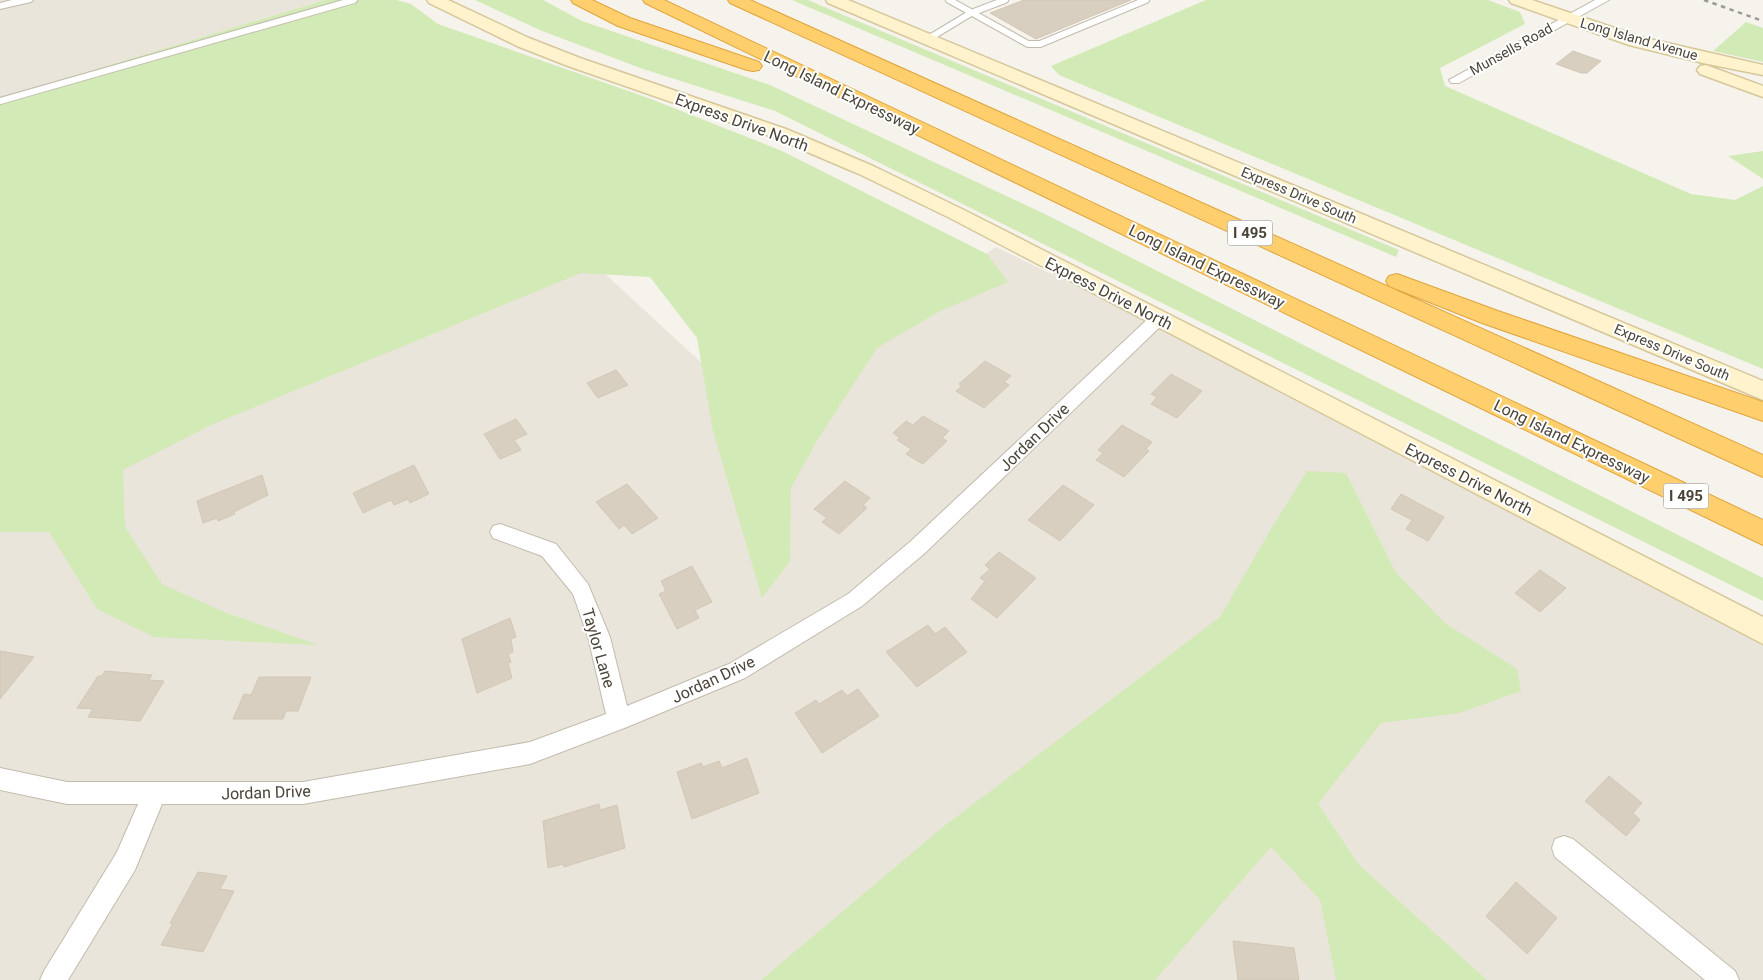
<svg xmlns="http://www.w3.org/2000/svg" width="1763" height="980" font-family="Roboto,sans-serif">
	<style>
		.residential { fill: #eae5da }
		.green { fill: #d2eab5 }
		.building { fill: #d8cfc1; stroke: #d3c7b4 }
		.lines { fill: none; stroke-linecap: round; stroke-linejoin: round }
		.lane-casing { stroke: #c2bbae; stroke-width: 8 }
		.street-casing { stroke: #c2bbae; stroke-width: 2 }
		.secondary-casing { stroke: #d6c79b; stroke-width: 3 }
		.highway-casing { stroke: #e0a43c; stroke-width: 2 }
		.lane { stroke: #fff; stroke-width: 6 }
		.street { fill: #fff; fill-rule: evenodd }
		.secondary { fill: #fff3cd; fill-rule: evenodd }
		.highway { fill: #ffcf6e; fill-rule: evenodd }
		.rail { stroke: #9a9a9a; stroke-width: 2.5; stroke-dasharray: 4.5 4.5; stroke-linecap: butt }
		.labels { text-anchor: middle; stroke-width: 4; stroke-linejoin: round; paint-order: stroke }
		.far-street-label { font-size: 14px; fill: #4b4439; stroke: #fff }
		.shield { fill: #fff; stroke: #817c74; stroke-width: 1 }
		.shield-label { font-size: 15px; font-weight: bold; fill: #4b4439 }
		.street-label { font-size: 16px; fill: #4b4439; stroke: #fff }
	</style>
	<rect width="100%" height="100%" fill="#f6f3ec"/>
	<path class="residential" d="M0 0H325L0 98Z
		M996 247 1460 474 1763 635V980H0V503L589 259 757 414Z"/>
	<path class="green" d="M325 0H396L411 4 438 24 651 99 782 151 987 254 1008 282 940 311 877 348 818 439 791 488 790 561 762 598 713 431 697 338 650 277 581 273 211 425 123 470 125 527 162 584 224 612 318 645 154 637 97 609 49 532H0V98Z
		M475 0H543L582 21 770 85 1047 215 1763 578V601L775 111 643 69 542 31Z
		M792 0H808L1399 250 1396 257Z
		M1206 0H1488L1520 12 1525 24 1440 68 1445 86 1691 194 1735 200 1763 186V369L1059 75 1051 66Z
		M1746 22 1763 28V62L1713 51Z
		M1763 151V179L1728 156Z
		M1307 471 1346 473 1396 573 1445 623 1517 669 1521 691 1459 713 1381 723 1318 804 1359 865 1487 980H1336L1320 900 1271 847 1155 980H761L943 827 1220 617 1268 534Z"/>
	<path class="building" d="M1024 0H1131L1036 39 990 13Z
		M1573 51 1601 61 1587 73H1581L1556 64Z
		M985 361 1011 376 1004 382 1009 385 984 408 956 391 962 386 959 384Z
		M616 370 628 385 598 398 587 383Z
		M1171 374 1202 391 1177 418 1151 404 1157 397 1151 394Z
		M923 416 949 431 942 438 947 441 923 464 906 454 911 449 897 440 900 438 893 433 906 421 913 425Z
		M516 419 527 434 514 440 521 450 500 459 484 434Z
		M1122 425 1152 442 1146 449 1149 451 1124 477 1096 460 1103 453 1098 450Z
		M414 465 429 494 410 503 408 499 394 505 391 500 363 513 353 493Z
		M262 475 268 495 234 512 235 514 218 521 217 518 203 523 197 501Z
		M845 481 870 498 863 505 867 508 839 534 822 522 827 518 814 509Z
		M627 484 658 518 632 534 624 525 619 529 596 502Z
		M1063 485 1094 505 1060 541 1028 520Z
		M1401 494 1444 517 1428 541 1406 529 1412 520 1391 509Z
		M999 552 1036 578 997 618 971 599 985 581 980 578 990 569 985 565Z
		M692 566 712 602 695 610 699 618 677 629 659 594 666 591 661 581Z
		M1540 570 1566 588 1540 612 1515 593Z
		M510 618 516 637 511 639 513 652 508 654 511 662 508 663 512 678 477 693 462 639Z
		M928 625 935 634 945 627 967 652 917 687 886 652Z
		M0 651 34 657 0 699Z
		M105 671 152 675 149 680 164 681 140 721 88 717 93 709 77 708 98 676H102Z
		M259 677H311L298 711H286L283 719H233L244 694 251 695Z
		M858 689 879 716 822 753 795 713 816 700 819 704 842 690 847 696Z
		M747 758 759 793 692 819 677 772 701 763 703 767 719 761 722 768Z
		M1609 776 1642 803 1633 813 1640 820 1626 836 1585 801Z
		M599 804 600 810 617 805 625 848 564 867 563 864 548 868 543 821Z
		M198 872 227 876 220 889 234 891 203 952 161 945 173 923H170Z
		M1516 882 1557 918 1527 954 1486 916Z
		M1233 941 1294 948 1299 980H1238Z"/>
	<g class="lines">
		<defs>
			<path id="lane" d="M949 0 1028 44H1040L1146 0
				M928 39 971 13 1005 0
				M0 101 354 0"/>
			<path id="street" d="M12 0H33L31 2 0 9V3Z
				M1595 0H1609L1459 83H1451L1449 80Z
				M1158 314 1164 315 1166 319 1164 323 925 553 862 606 745 678 627 727 530 764 303 804H162L135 870 68 980H40L44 971 117 852 138 804H67L0 790V768L67 782H303L530 742 606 714 588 637 573 594 542 556 493 538 490 532 493 526 500 524 556 544 588 584 610 637 627 706 729 664 848 594 911 541 1152 315Z
				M1564 836 1573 839 1735 971 1739 980H1705L1555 857 1552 848 1555 839Z"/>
			<path id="secondary" d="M427 0H448L529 38 580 58 786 129 873 166 964 210 1763 617V644L950 218 859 174 772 137 568 66 517 46 429 3Z
				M826 0H848L1763 381V400L828 3Z
				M1509 0H1532L1641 37 1763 65V75L1703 63 1629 45 1511 3Z
				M1706 65 1763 86V97L1700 74 1697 70 1700 66Z"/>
			<path id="highway" d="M571 0H592L630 18 759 62 762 66 759 70 753 71 747 70 618 26 573 3Z
				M643 0H664L1763 520V545L645 3Z
				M728 0H750L1763 455V477L730 3Z
				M1397 274 1498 311 1763 402V421L1482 323 1389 286 1386 281 1389 276Z"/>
		</defs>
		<use href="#lane" class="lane-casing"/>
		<use href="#street" class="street-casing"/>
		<use href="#secondary" class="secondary-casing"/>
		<use href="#highway" class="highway-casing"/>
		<use href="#lane" class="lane"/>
		<use href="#street" class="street"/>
		<use href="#secondary" class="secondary"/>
		<use href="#highway" class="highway"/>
		<path class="rail" d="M1704 0 1763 21"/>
	</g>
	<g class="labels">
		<g class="far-street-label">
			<text transform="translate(1639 39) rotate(16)" y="5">Long Island Avenue</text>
			<text transform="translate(1511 49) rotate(-29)" y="5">Munsells Road</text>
			<text transform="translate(1299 195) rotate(23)" y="5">Express Drive South</text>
			<text transform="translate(1672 352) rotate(23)" y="5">Express Drive South</text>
		</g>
		<g class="shield">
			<rect x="1227.5" y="220.5" width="45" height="25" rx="4"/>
			<rect x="1663.5" y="483.5" width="45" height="25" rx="4"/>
		</g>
		<g class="shield-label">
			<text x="1250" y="238">I 495</text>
			<text x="1686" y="501">I 495</text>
		</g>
		<g class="street-label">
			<text transform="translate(842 92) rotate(26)" y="6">Long Island Expressway</text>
			<text transform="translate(742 122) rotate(20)" y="6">Express Drive North</text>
			<text transform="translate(1207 266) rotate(26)" y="6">Long Island Expressway</text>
			<text transform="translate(1109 293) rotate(27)" y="6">Express Drive North</text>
			<text transform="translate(1034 437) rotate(-44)" y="6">Jordan Drive</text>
			<text transform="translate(1572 441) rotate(26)" y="6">Long Island Expressway</text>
			<text transform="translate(1469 479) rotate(27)" y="6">Express Drive North</text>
			<text transform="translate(599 648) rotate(74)" y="6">Taylor Lane</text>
			<text transform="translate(713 679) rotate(-25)" y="6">Jordan Drive</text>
			<text transform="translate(266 792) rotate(-2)" y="6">Jordan Drive</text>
		</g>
	</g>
</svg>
